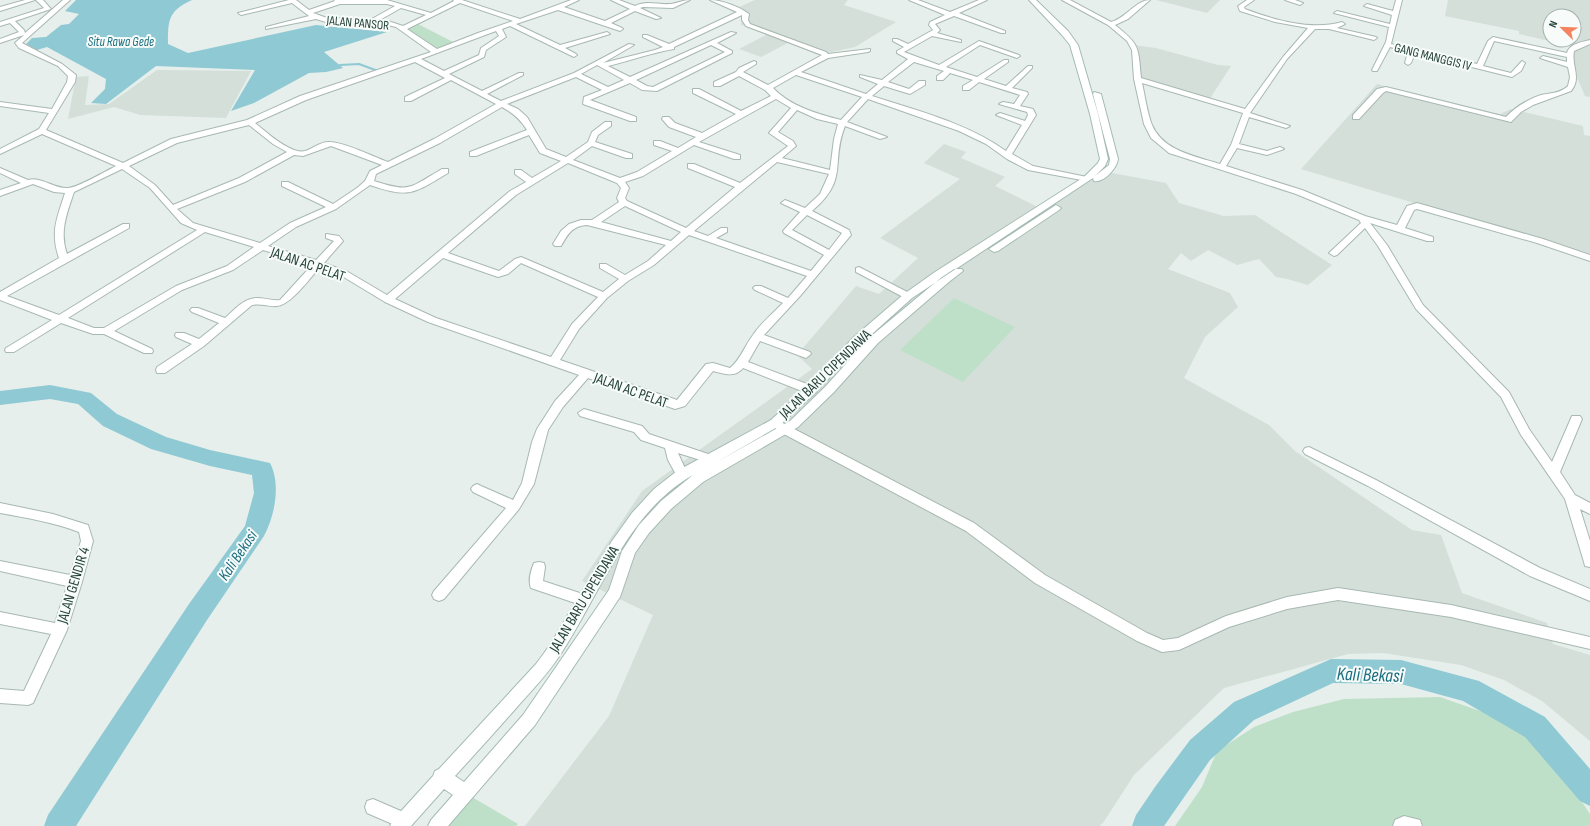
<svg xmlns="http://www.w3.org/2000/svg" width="1590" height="826" font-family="'Sofia Sans Condensed',sans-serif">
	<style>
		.built { fill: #d4dfda; fill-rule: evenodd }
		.green { fill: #bfe0c8 }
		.water { fill: #8ec9d4 }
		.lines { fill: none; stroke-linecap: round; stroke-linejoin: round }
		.stream { stroke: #8ec9d4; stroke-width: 2 }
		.river { fill: #8ec9d4; fill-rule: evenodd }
		.minor-casing { stroke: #a8b8b2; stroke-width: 2 }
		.secondary-casing { stroke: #a4bbb3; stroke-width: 2 }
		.minor { fill: #fff; fill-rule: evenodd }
		.secondary { fill: #fff; fill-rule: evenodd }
		.labels { text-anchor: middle; stroke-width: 4; stroke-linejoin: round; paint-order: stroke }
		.far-street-label { font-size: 13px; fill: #24423a; stroke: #f7fbf9 }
		.far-water-label { font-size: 13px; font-style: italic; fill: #1c6f80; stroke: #f7fbf9 }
		.street-label { font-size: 15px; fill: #24423a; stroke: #f7fbf9 }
		.water-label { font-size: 16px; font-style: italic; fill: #1c6f80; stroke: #f7fbf9 }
		.near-water-label { font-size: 19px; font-style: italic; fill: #1c6f80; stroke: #f7fbf9 }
	</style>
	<rect width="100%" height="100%" fill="#e6efeb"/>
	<path class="built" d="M755 0H848L844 5 896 22 855 47 818 55 788 43 761 57 739 49 768 34 741 25 742 15 730 11Z
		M1156 0H1220L1207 13Z
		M1448 0H1590V97L1585 96 1567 54 1572 46 1519 34V31L1445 16ZM1550 16H1574V40H1550Z
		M1133 45 1156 48 1218 65 1231 66 1209 100 1136 78Z
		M157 70 251 71 226 118 140 115 114 107 68 119 76 77 89 76 85 105 109 104Z
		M1377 84 1500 114 1511 109 1583 126 1584 135 1590 136V256L1301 169Z
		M944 144 966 152 961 158 1005 177 995 186 1042 209 1096 170 1166 183 1179 203 1224 216 1255 215 1332 265 1308 285 1287 279 1276 277 1259 259 1237 265 1208 250 1191 261 1181 253 1168 269 1230 293 1238 307 1205 337 1184 378 1269 425 1295 451 1412 530 1441 535 1462 593 1547 623 1553 644 1590 655V741L1542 701 1504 680 1461 665 1383 653 1348 654 1224 688 1134 775 1103 823 1099 826H525L609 716 653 615 582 581 642 491 812 369 797 355 856 286 879 294 918 258 880 238 960 179 924 163Z"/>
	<path class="green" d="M418 24 455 43 437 51 406 28Z
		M954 298 1015 327 963 382 900 350Z
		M1440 697 1517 724 1548 754 1574 790 1590 814V826H1175L1202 787 1217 751 1254 727 1293 712 1344 699Z
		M465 793 518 824 516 826H437Z"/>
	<path class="water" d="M76 0H192C168 11 168 20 168 44L188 53 316 25 387 32 324 52 343 68 326 72 309 73 254 103 231 111 255 70 156 66 106 104 91 103 105 89 106 79 47 47 37 50 26 44 32 38 46 37 61 25 69 24 79 14 65 11Z"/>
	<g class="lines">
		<path class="stream" d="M340 65 359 64 378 71"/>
		<path class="river" d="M50 385 91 393 117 414 166 437 210 450 270 463C281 484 275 515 264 536L207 620 76 826H44L48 815 189 604 245 526 254 493 252 475 210 466 151 449 103 426 78 404 50 399 0 405V391Z
			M1331 659 1401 660 1479 681 1545 717 1590 769V806L1580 801 1525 737 1463 701 1401 684 1333 683 1254 720 1210 760 1164 826H1132L1136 815 1155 787 1190 740 1234 702Z"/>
		<defs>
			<path id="minor" d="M25 0H35L0 11V7Z
				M36 0H43L51 9 15 21 24 30 25 33 63 0H70L22 43 62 64 76 75 75 82 46 130 123 163 171 139 247 120 300 96 431 52 396 27 388 25 326 22 316 19 266 29V27L309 16 292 3 241 15 238 13 289 0H296L309 10 335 1 334 0H387L431 13 454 1 453 0H462L520 19 571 0H579L564 7 605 21 630 9 611 0H619L635 6C646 0 658 5 671 4 678 3 683 0 690 0L673 8 643 7 640 8 661 18 656 19 635 11 611 23 622 28 623 29 620 31 558 10 516 24 560 45 607 32 610 34 565 48 576 54 577 55 574 57 510 26 502 29 506 37 486 50 484 57 449 74 482 91 519 73H523V75L487 94 501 101 574 73 629 44 634 45 603 63 655 50 663 47 643 37V35H647L669 44 737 12 710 0C722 0 740 7 749 14L748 20 750 24 826 52 828 54 870 49V51L868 52 828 58 801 72 866 94 878 84 860 77V75L882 80 908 59 897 53V51L904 47 893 41V39H897L908 44 933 30 929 25 930 22 945 15 909 0H918L950 12 979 0H987L959 13 1005 31V33H1001L954 16 935 24 940 30 937 33 961 40V42L932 36 904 52 939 65 979 41 1019 55 1020 56 1017 58 980 45 946 67 977 77 1004 60H1008V62L984 79 1006 86 1028 66H1032V68L1012 88 1027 92 1028 94 1020 106 1033 109 1036 115 1012 154 1033 166 1087 177 1091 179 1087 181 1028 170 1007 159 986 144 959 131 868 99 847 122 887 137 880 139 845 126C830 163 850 179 812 211L849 230 851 235 801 295 764 335 810 352 811 354 806 358 760 341 748 362 815 387 816 390 815 393H807L743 368C734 378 725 374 713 371L685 406 675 409 588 378 563 407 548 430 534 484 519 509 444 599 439 601 434 599 432 595 434 591 506 508 473 492 471 489 473 486 477 484 481 486 513 500 522 483 532 442 537 429 555 401 579 375 428 322 385 302 342 276 320 267C310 278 291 305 277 306 269 307 261 303 252 305L204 346 165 373H157L156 370 157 367 192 344 176 337 175 335 176 333H184L199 339 219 323 192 312 190 310 192 308H198L225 318C234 310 244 298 257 298 265 298 272 301 280 300L312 265 263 250 233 270 182 290 114 331 152 349 153 351 152 353H144L104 334H93L61 323 14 352H6L5 350 6 348 52 320 0 300V292L59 258C50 232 57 218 65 193L54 192 33 184 0 196V190L21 183 0 173V168L28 180C41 176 54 189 68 188 77 188 106 171 116 166L42 134 0 154V149L39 129 49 113 0 106V102L52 109 67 82 68 76 58 66 19 48 15 43 24 35 0 43V39L19 32 10 23 0 26V22L44 8ZM460 3 513 21 478 33 437 49 407 29ZM340 4H387L395 6 370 20 327 18 313 13ZM401 8 426 15 403 26 388 21H378ZM742 15V20L746 26 822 55 768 85 743 72 756 64V62L754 61 739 68 736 72 714 82V86H720L739 76 765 90 771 96 741 111 699 89H693V93L736 114 702 133 675 123 669 117H663L662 119 669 127 696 137 678 148 660 141H654V145L672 151 637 172 620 178 573 160 592 146 626 158H632V154L595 142 598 135 611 126V122H605L592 132 588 142 566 157 546 149 527 117 518 109 507 104 576 77 602 90 584 97 583 104 630 121H636V117L590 100 630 83 642 90 657 91 732 53V51L717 43 736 33 731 32 630 77 608 66C629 61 654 52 674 49V47ZM496 31 499 36 481 48 479 55 444 71 421 59ZM711 45 725 52 653 87 647 86 636 80ZM415 62 445 78 405 97V101H411L451 80 496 104 434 139 388 162C374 157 344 142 330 142 321 141 314 148 305 151 291 155 265 131 255 123L306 100ZM914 62 944 71 937 76V80H943L950 73 973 80 963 86V90H969L979 82 1020 95 1014 104 1003 102 999 104 1027 112 1028 115 1025 121 1000 113 996 115 1022 125 1006 151C967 123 918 111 872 96L884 86 910 94 925 85V81H919L909 89 888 82ZM597 65 624 80 608 87 581 74ZM796 75 862 97 841 120C817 114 790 106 773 88ZM776 99 791 108 769 133 788 146 740 183 694 164H688V168L735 187 686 228 627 201 625 198 629 188 625 182 643 176 694 145 734 159H740V155L699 142ZM502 107C513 113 520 119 527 130L470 152V156H476L529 135 540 153 561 161 532 178 521 170H515V174L526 182 510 191 387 295 348 272 324 263 343 241 339 236 326 234V238L334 241 316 260 268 246 296 227 336 209 370 185C410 199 414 193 448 173V169H442C409 188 411 193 374 181L376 174 440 143ZM797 110 817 119 838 124 834 139 830 170 782 158 796 146 793 141 778 132ZM249 125 273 144 287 152 239 178 173 205 155 185 129 166 177 143ZM331 146 382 165 370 171 365 181 357 188 333 204 288 182H282V186L326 207 290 223 260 243 193 223 177 209 245 182 294 155 303 156ZM777 162 829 174 820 194 805 208 785 200 781 203 800 212 783 231 784 233 824 255 811 271 716 238 727 232V228H721L708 236 694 231ZM568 163 617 183 621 188 617 198 619 202 592 220H581L569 224 561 231 553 244 555 246H561C568 234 572 226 587 225L666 245 648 261 625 275 606 264H600V268L619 279 603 292 521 257 515 259 499 271 448 253 516 195ZM122 169 150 188 181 223 197 230 59 315 7 296 129 228V224H123L67 254C59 232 67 213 74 192ZM625 206 681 232 671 241 601 222ZM807 215 842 233 829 250 792 230ZM205 232 254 247 227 266 176 286 104 328H94L68 318ZM689 235 807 276 788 298 761 286H755L753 288 755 290 783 303C773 313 761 323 753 335 745 345 741 359 730 368L713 363 706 364 677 400 560 360 579 329 607 298 628 281 654 265ZM443 258 498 277 508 274 521 263 598 297 572 324 551 357 436 318 395 299Z
				M1062 0H1070L1111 22C1126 18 1136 0 1150 0L1128 19 1115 25C1140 45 1138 46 1141 78L1245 109 1283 57 1308 28 1275 22 1240 11 1238 6 1247 0H1254L1244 7 1245 9C1274 20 1311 31 1342 22L1345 24 1337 28 1376 37 1377 38 1374 40 1329 29H1315L1287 59 1250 113 1290 126 1286 128 1249 117 1239 144 1267 151 1280 147 1284 149 1267 155 1237 148 1226 166 1302 190 1365 216 1397 225 1407 206 1417 203 1543 239 1590 255V261L1537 243 1417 209 1414 210 1405 228 1433 237V241H1427L1370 223 1387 245 1423 305 1509 392 1529 429 1552 462 1572 416H1580L1582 419 1560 472 1575 495 1590 503V514L1580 509 1590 541V567L1585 566 1584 562 1565 499 1521 435 1501 397 1416 309 1378 246 1365 228 1337 255 1334 256 1329 253 1361 223 1359 220 1296 194 1169 153 1151 138 1144 124 1134 79 1132 50 1127 41 1108 25ZM1142 83 1243 113 1231 145 1220 164C1195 156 1163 151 1152 125 1147 112 1145 96 1142 83Z
				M1285 0H1295L1303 3 1300 5Z
				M1396 0H1402L1391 44 1477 64 1488 41 1493 37 1567 53C1569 44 1582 42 1590 40V44L1574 51C1571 66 1582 78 1571 91L1533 105 1521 112 1511 122 1386 91 1383 93 1359 119H1353V115L1377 89 1386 87 1506 117C1515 107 1529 99 1541 95 1551 93 1561 93 1568 86L1570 77 1568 67 1540 58 1543 56 1567 62V57L1494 41 1483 66 1511 73 1522 61 1525 63 1521 71 1512 77 1415 53 1411 63 1408 65 1405 63 1408 52 1390 47 1377 71H1373L1372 70 1386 42 1389 27 1334 13 1337 11 1390 24 1392 15 1364 6 1367 4 1393 11Z
				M859 267 911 294 913 296 911 298H905L856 272V268Z
				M584 409 642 426 649 434 714 456 716 459 714 462 710 463 678 453 688 475 686 478H678L668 460 665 448 641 440 634 432 580 416 578 413Z
				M775 419 974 523 1045 575 1147 633 1163 640 1178 638 1226 616 1287 597 1338 588 1451 605 1590 637V649L1451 617 1338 600 1287 609 1229 627 1179 650 1162 652 1137 641 1035 583 966 531 782 433 769 423Z
				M1309 447 1376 480 1540 568 1590 589V601L1530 576 1368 486 1305 454 1303 451 1305 448Z
				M0 503 53 514 88 525 93 541 82 582 67 630 33 703 28 705 0 703V689L24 691 51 634 0 624V612L55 623 67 586 0 571V561L70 575 81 541 79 532C53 522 27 518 0 513Z
				M539 562 544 563 545 567 543 581 589 596 591 600 589 604 584 606 531 588C528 581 531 570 534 563Z
				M373 799 410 815 412 821 410 826H397L367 813 365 807 367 801Z
				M1404 816 1420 820 1422 826H1393L1395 820Z"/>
			<path id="secondary" d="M1029 0H1036L1068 31 1078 45 1098 114 1108 159 1105 166 1095 176 1109 165 1110 159 1093 94 1094 92 1101 94 1118 159C1117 168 1104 183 1094 181L1093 178 912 298 862 343 815 393 779 426 715 463 790 421 826 386 870 337 942 277 954 269H962L963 271 950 281 878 343 834 392 798 427 703 482 671 509 649 533 635 553 620 597 535 725 448 826H428L431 820 453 795 444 789 411 826H390L393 820 433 776 435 771 439 769 536 664 550 645 612 541 632 513 654 489 677 471 771 420 807 387 854 337 904 294 935 272 1084 177 1098 163 1100 159 1090 114 1070 45 1062 35ZM693 475 661 501 639 525 622 551 609 590 523 715 464 782 455 776C476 753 497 730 517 707 532 690 548 674 560 655 600 595 626 513 693 475Z
				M1056 205 1061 208 1059 210 998 251 994 252 989 249Z"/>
		</defs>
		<use href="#minor" class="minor-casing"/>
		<use href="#secondary" class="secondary-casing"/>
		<use href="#minor" class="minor"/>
		<use href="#secondary" class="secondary"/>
	</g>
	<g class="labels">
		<g class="far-street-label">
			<text transform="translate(358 22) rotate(5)" y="5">JALAN PANSOR</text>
			<text transform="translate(1433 56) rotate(14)" y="5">GANG MANGGIS IV</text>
		</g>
		<g class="far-water-label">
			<text x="121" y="46">Situ Rawa Gede</text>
		</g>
		<g class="street-label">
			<text transform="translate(308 264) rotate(19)" y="5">JALAN AC PELAT</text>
			<text transform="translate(825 374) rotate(-44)" y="5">JALAN BARU CIPENDAWA</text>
			<text transform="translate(631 390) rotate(20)" y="5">JALAN AC PELAT</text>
			<text transform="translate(73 585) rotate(-73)" y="5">JALAN GENDIR 4</text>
			<text transform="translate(584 599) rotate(-59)" y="5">JALAN BARU CIPENDAWA</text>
		</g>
		<g class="water-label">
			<text transform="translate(237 555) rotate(-56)" y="6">Kali Bekasi</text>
		</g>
		<g class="near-water-label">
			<text transform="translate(1370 674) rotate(2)" y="7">Kali Bekasi</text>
		</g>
	</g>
	<g transform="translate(1562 28) rotate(293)"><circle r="19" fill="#f7fbf9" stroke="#a3b1ad"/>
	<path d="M0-3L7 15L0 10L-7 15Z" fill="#f4845f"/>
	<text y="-6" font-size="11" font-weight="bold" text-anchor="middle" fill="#24423a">N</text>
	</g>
</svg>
